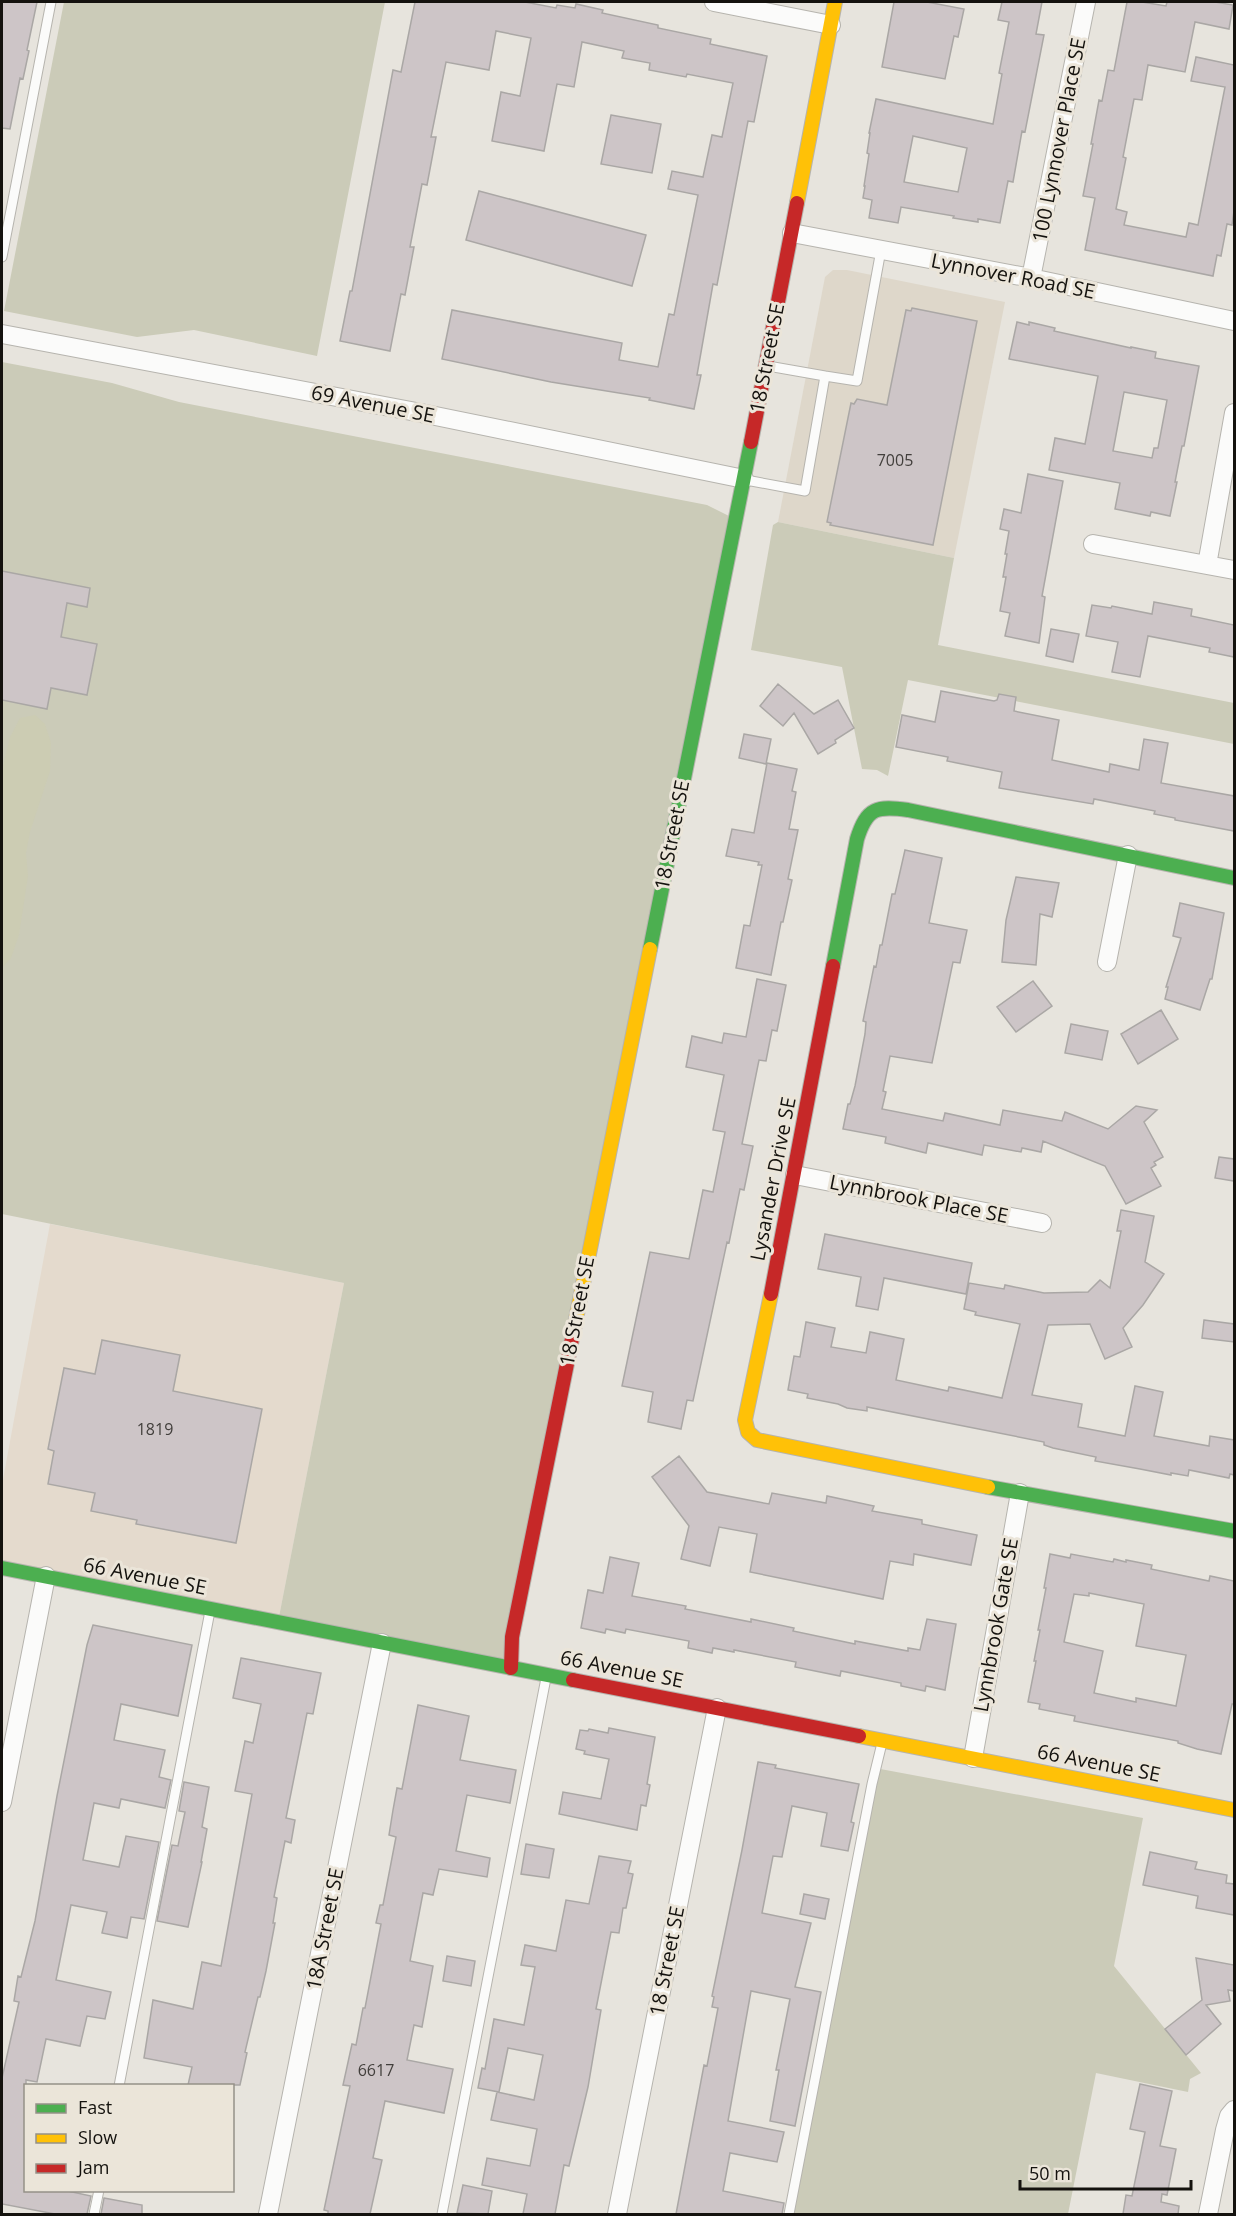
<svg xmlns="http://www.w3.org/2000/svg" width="1236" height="2216" font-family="'Open Sans',sans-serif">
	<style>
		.built { fill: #ded7ca }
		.education { fill: #e4dacd }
		.green { fill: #cbcbb8 }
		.forest { fill: #ccccb3 }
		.building { fill: #cdc5c7; stroke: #aaa7a5; stroke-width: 1.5; fill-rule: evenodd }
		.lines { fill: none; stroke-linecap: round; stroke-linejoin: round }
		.lane-casing { stroke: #b6b4ae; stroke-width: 11 }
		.street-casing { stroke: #b6b4ae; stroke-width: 20 }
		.fast-casing { stroke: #b6b4ae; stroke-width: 16 }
		.slow-casing { stroke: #b6b4ae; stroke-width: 16 }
		.jam-casing { stroke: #b6b4ae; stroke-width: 16 }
		.lane { stroke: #fbfbfa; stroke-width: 9 }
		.street { stroke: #fbfbfa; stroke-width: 18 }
		.fast { stroke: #4caf50; stroke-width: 14 }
		.slow { stroke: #ffc107; stroke-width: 14 }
		.jam { stroke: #c62828; stroke-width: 14 }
		.labels { text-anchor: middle; stroke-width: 6; stroke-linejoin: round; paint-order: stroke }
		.number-label { font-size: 16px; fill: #423f3c }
		.street-label { font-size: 20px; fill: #14120e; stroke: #ebe5d9 }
	</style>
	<rect width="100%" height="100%" fill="#e7e4dd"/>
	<path class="built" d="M833 270H847L1005 302 954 558 778 522 825 277Z"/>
	<path class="education" d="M50 1224 344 1283 278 1622 2 1567V1485Z"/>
	<path class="green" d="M64 2H385L317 356 194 330 137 337 4 311Z
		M2 362 112 383 179 402 707 505 735 519 511 1668 278 1622 344 1283 2 1214Z
		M778 522 954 558 938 645 1234 703V744L908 680 888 776 877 770 862 769 842 667 751 650 773 525Z
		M875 1768 1143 1818 1114 1966 1201 2073 1190 2079 1188 2092 1096 2073 1068 2214H787Z"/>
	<path class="forest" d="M35 715 45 724 51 743 50 771 30 832 26 853 28 876 19 935 11 958 2 968 3 766 10 737 20 718Z"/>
	<path class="building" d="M2 2H37L27 50 29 51 23 79 20 78 10 129 2 128Z
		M415 2H525L556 8 557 5 575 8 576 4 603 10 602 13 658 25V28L711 39 710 44 767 56 754 122 748 121 717 285 713 284 697 375H701L694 409 649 400 650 398 551 382 442 359 452 310 622 343 619 360 658 367 669 314 674 315 698 195 668 189 672 171 703 177 712 135 722 137 733 83 687 74 686 77 649 70 650 63 622 58 624 51 582 42 574 87 557 84 544 151 492 141 501 92 520 96 531 38 496 31 489 70 446 62 431 137H436L427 185 422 184 410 247H414L405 295 401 294 390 351 340 341 350 291H352L393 70 401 72Z
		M894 2H927L964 9 958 37 954 36 945 79 882 67Z
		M1002 2H1042L1036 34 1044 35 1025 132 1022 131 1013 182 1008 181 1000 223 978 219V222L953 218 954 216 901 207 898 223 869 218 872 200 863 198 865 186H864L869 154 867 153 870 133H869L876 99 993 124 1002 74 999 73 1009 22 998 20ZM913 136 967 148 958 192 904 182Z
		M1127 2H1142L1166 6 1167 2H1215L1233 5 1229 29 1195 22 1185 72 1148 65 1142 100 1134 99 1123 157 1126 158 1116 209 1127 212 1124 225 1186 237 1189 223 1198 225 1225 87 1191 81 1196 57 1234 65V211L1232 225 1227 224 1221 256 1217 255 1213 276 1085 250 1095 198 1083 196 1093 144H1091L1099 100 1102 101 1108 70 1114 71Z
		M611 115 661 124 652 173 601 164Z
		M479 191 646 235 632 286 466 240Z
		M912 308 977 321 933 545 830 525 831 523 827 522 851 403 854 404 857 399 887 405 906 310 911 311Z
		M1017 322 1029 325V322L1055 328 1054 331 1131 348V347L1156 352 1155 358 1199 366 1184 446H1182L1175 482H1177L1170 516 1151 512 1150 516 1115 509 1120 483 1049 470 1055 438 1085 444 1098 376 1009 359ZM1124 392 1167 400 1158 448H1154L1152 458 1113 451Z
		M1028 474 1063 481 1042 596 1045 597 1039 643 1005 636 1010 613 1000 611 1006 577H1003L1007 554H1005L1009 531 1000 529 1004 509 1021 513Z
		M2 571 90 588 87 607 67 603 61 637 97 644 87 695 51 688 47 709 2 700Z
		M1154 602 1192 609 1191 616 1234 625V657L1209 652 1210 648 1148 636 1140 677 1112 672 1118 642 1086 636 1092 605 1111 608 1112 606 1152 614Z
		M1051 629 1079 634 1073 662 1046 656Z
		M778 684 814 714 838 700 854 728 835 740 836 743 818 754 794 713 783 726 760 706Z
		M941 691 994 701 997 700 999 694 1016 697 1014 711 1059 720 1052 760 1109 772 1110 764 1139 770 1144 739 1168 743 1161 783 1234 796V831L1175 820V818L1154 814 1155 811 1094 799 1093 804 999 788 1002 772 947 761 948 757 896 747 902 715 935 722Z
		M744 734 771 739 766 764 739 758Z
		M767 763 797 769 792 791 796 792 789 829 798 830 788 879 792 880 783 922H781L771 975 736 968 744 925 750 926 762 865H758L759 862 726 856 732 829 754 833Z
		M905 850 942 858 929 923 967 930 960 963 953 962 932 1063 890 1056 883 1091 886 1092 882 1109 943 1121 945 1113 1000 1125 1003 1110 1062 1121 1065 1112 1108 1129 1136 1106 1157 1110 1144 1122 1163 1157 1154 1162 1156 1165 1151 1168 1161 1186 1126 1204 1105 1166 1043 1141 1041 1152 1022 1148 1021 1152 984 1145 982 1155 928 1143 926 1153 885 1143 886 1137 843 1129 848 1104H850L855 1086 865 1034 866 1022 863 1021 874 966 876 967 880 945H882L892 894H895Z
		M1016 877 1059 883 1052 917 1040 914 1036 965 1002 962 1006 920Z
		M1180 903 1224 913 1212 979H1210L1200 1010 1165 999 1168 987H1166L1181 938 1173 936Z
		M757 979 786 985 777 1031 772 1030 766 1061 759 1060 742 1144 753 1146 744 1190 740 1189 729 1243 727 1242 693 1401 687 1400 681 1429 648 1422 653 1392 622 1386 650 1252 689 1259 703 1190 713 1192 725 1132 713 1130 724 1075 686 1067 692 1036 722 1043 724 1033 746 1037Z
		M1033 981 1052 1006 1016 1032 997 1007Z
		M1161 1010 1178 1039 1138 1064 1121 1034Z
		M1071 1024 1108 1031 1102 1060 1065 1053Z
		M1219 1157 1234 1159V1181L1215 1178Z
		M1121 1210 1154 1216 1145 1262 1164 1274 1143 1305 1123 1328 1132 1347 1105 1359 1090 1324 1048 1325 1032 1395 1082 1404 1078 1427 1125 1436 1135 1386 1163 1392 1154 1436 1209 1446 1210 1436 1234 1440V1475L1230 1474 1229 1478 1189 1470 1188 1476 1171 1473V1475L1140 1469 1095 1461 1096 1457 1053 1448 1044 1445V1442L867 1407V1411L847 1408 838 1404 807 1398 808 1394 788 1390 794 1356 800 1357 806 1322 835 1328 831 1347 866 1353 870 1332 904 1339 896 1380 948 1391 949 1387 1002 1398 1020 1324 975 1315 976 1312 964 1309 969 1283 1004 1289 1005 1285 1044 1293 1088 1292 1100 1280 1110 1288 1121 1231H1117Z
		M825 1234 972 1263 966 1294 884 1278 878 1310 856 1306 861 1277 818 1269Z
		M1204 1320 1234 1324V1342L1202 1338Z
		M102 1340 180 1355 173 1391 262 1409 236 1543 136 1524 137 1520 91 1511 95 1493 48 1484 54 1451 48 1449 64 1368 95 1374Z
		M679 1456 707 1492 769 1504 772 1493 826 1503 827 1496 874 1506 872 1511 922 1520V1524L977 1535 971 1565 914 1554 913 1565 890 1561 883 1599 750 1572 757 1534 719 1527 710 1566 681 1559 689 1526 652 1477Z
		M1050 1554 1070 1558 1071 1554 1113 1562 1114 1559 1126 1562V1560L1152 1565 1151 1569 1209 1581 1210 1576 1234 1581V1704H1232L1221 1754 1197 1749 1178 1743V1741L1074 1721 1075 1716 1039 1709 1040 1704 1028 1702 1036 1661H1034L1040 1630H1038L1046 1588H1044ZM1089 1593 1144 1604 1136 1646 1186 1655 1176 1706 1136 1698V1702L1094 1693 1103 1651 1064 1642 1074 1594 1089 1596Z
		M610 1557 639 1563 632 1596 686 1606 685 1609 751 1622V1619L794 1628 793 1631 855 1644V1641L908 1651V1648L920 1650 927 1619 956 1624 945 1690 926 1686 925 1691 901 1686V1683L841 1671 840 1676 795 1667 796 1662 734 1650V1652L713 1648 712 1653 688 1648 689 1641 626 1629 625 1633 606 1629 605 1633 581 1628 588 1590 603 1593Z
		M93 1625 192 1645 178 1716 121 1704 114 1740 165 1750 159 1777 171 1780 165 1808 121 1799 119 1808 94 1803 83 1860 119 1867 126 1836 159 1842 144 1919 131 1917 127 1938 102 1933 107 1912 71 1905 56 1980 111 1992 105 2019 87 2016 80 2046 46 2039 37 2082 26 2080V2190H63L91 2196 87 2214H55L2 2204V2078L19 2002 14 2001 18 1976 21 1977 35 1921 57 1796 87 1645Z
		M241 1658 321 1673 313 1714 307 1713 286 1818 295 1820 291 1843 285 1841 274 1897 277 1898 273 1923H275L266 1971 260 1997H258L245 2052 247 2053 240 2085H188L192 2067 144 2058 153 2000 193 2009 202 1962 221 1966 252 1794 235 1791 245 1741 253 1743 261 1704 233 1698Z
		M418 1705 469 1716 460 1760 516 1770 510 1803 467 1795 456 1851 490 1858 487 1877 439 1869 433 1895 423 1893 410 1961 433 1966 422 2027 414 2025 407 2060 453 2069 444 2113 385 2101 373 2158 382 2160 370 2214H328V2211L324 2210 350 2086 343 2085 352 2044 356 2045 363 2008H365L381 1924 376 1923 380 1905H383L396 1837 389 1835 393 1810 397 1788 402 1789Z
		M609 1728 655 1737 647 1784 650 1785 646 1806 641 1805 637 1830 559 1814 563 1792 601 1799 609 1759 584 1754 585 1751 576 1749 580 1730 588 1731 589 1729 608 1733Z
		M758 1762 776 1765 775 1768 859 1784 851 1822 854 1823 848 1851 821 1846 827 1813 792 1806 782 1857 773 1856 762 1913 811 1923 795 1987 821 1992 795 2126 770 2121 779 2070H776L790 1999 751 1991 728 2121 784 2132 777 2162 730 2153 723 2191 784 2203 782 2214H676L704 2065 707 2066 718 2008 712 2007 714 1997 712 1996 742 1850Z
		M184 1782 209 1787 202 1827 207 1829 201 1862H202L188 1927 157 1921 172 1845 178 1846 185 1812 179 1811Z
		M526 1844 554 1849 549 1878 521 1874Z
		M1150 1852 1197 1862 1195 1869 1227 1875 1226 1883 1234 1884V1915L1196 1908 1198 1896 1143 1885Z
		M599 1856 631 1861 628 1873 633 1874 626 1908H623L619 1933 611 1932 596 2009 601 2010 588 2087 569 2166 564 2165 555 2214H523L527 2194 482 2185 487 2158 530 2166 537 2129 491 2120 497 2092 534 2100 543 2055 508 2048 499 2092 478 2088 482 2068 485 2069 494 2019 524 2025 535 1967 521 1965 525 1945 556 1951 566 1900 589 1904Z
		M804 1894 829 1899 825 1919 800 1914Z
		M447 1956 475 1961 471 1986 443 1981Z
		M1196 1958 1234 1965V1991L1228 1990 1230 2001 1206 2005 1221 2024 1186 2055 1165 2029 1202 2000Z
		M1140 2084 1172 2091 1160 2146 1176 2149 1167 2195 1162 2194 1161 2202 1179 2206 1178 2214H1123L1126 2195 1132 2196 1145 2132 1130 2129Z
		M463 2185 492 2191 488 2214 457 2213Z
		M104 2198 142 2205V2214H101Z"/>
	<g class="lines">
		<defs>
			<path id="lane" d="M2 257 51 2
				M768 366 825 376
				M746 480 805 491 825 376 857 381 881 250
				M119 2086 210 1611
				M94 2214 99 2190
				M442 2214 546 1678
				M789 2214 872 1784 882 1743"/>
			<path id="street" d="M714 2 831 25
				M792 233 1031 278 1234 321
				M1031 278 1086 2
				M2 334 411 411 744 479
				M1093 544 1234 570
				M1207 565 1234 413
				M1107 962 1128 855
				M795 1175 1042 1223
				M973 1758 1020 1493
				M2 1802 46 1576
				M268 2214 382 1643
				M617 2214 717 1708
				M1208 2214 1225 2130 1229 2116 1234 2110"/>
			<path id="fast" d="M650 949 751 442
				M833 966 857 839C867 807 877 806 908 810L1234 878
				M988 1487 1234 1531
				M2 1568 573 1680"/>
			<path id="slow" d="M797 203 835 2
				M771 1294 745 1420 748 1432 757 1440 988 1487
				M575 1324 650 949
				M859 1736 1234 1810"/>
			<path id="jam" d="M751 442 797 203
				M771 1294 833 966
				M511 1668 512 1637 575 1324
				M573 1680 859 1736"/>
		</defs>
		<use href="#lane" class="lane-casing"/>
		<use href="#street" class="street-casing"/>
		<use href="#fast" class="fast-casing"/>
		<use href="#slow" class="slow-casing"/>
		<use href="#jam" class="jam-casing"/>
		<use href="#lane" class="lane"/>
		<use href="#street" class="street"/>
		<use href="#fast" class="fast"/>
		<use href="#slow" class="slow"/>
		<use href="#jam" class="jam"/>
	</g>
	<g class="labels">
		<g class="number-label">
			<text x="895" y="466">7005</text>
			<text x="155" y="1435">1819</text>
			<text x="376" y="2076">6617</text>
		</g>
		<g class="street-label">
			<text transform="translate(1059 140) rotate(-79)" y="7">100 Lynnover Place SE</text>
			<text transform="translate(1013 276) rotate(11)" y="7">Lynnover Road SE</text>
			<text transform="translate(767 358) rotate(-79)" y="7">18 Street SE</text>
			<text transform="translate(373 404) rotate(11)" y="7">69 Avenue SE</text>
			<text transform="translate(672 835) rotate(-79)" y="7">18 Street SE</text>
			<text transform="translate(773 1179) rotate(-79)" y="7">Lysander Drive SE</text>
			<text transform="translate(919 1199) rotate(11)" y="7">Lynnbrook Place SE</text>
			<text transform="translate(577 1311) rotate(-79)" y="7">18 Street SE</text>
			<text transform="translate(145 1576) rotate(11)" y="7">66 Avenue SE</text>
			<text transform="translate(996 1625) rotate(-80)" y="7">Lynnbrook Gate SE</text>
			<text transform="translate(622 1669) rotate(11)" y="7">66 Avenue SE</text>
			<text transform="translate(1099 1763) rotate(11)" y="7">66 Avenue SE</text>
			<text transform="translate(325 1929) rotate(-79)" y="7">18A Street SE</text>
			<text transform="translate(667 1961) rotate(-79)" y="7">18 Street SE</text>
		</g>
	</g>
	<rect width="1236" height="2216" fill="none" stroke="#14120e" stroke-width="6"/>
	<rect x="24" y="2084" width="210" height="108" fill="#ebe5d9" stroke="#959188" stroke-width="1.5"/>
	<rect x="36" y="2104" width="30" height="9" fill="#4caf50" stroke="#959188" stroke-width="1.5"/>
	<text x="78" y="2114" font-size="18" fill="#14120e">Fast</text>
	<rect x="36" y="2134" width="30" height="9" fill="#ffc107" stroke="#959188" stroke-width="1.5"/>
	<text x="78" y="2144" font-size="18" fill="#14120e">Slow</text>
	<rect x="36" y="2164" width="30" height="9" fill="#c62828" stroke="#959188" stroke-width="1.5"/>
	<text x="78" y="2174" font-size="18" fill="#14120e">Jam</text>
	<path d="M1020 2180v9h171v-9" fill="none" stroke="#14120e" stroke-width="3"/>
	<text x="1029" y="2180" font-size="18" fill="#14120e" stroke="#ebe5d9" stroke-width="4.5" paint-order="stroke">50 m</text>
</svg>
